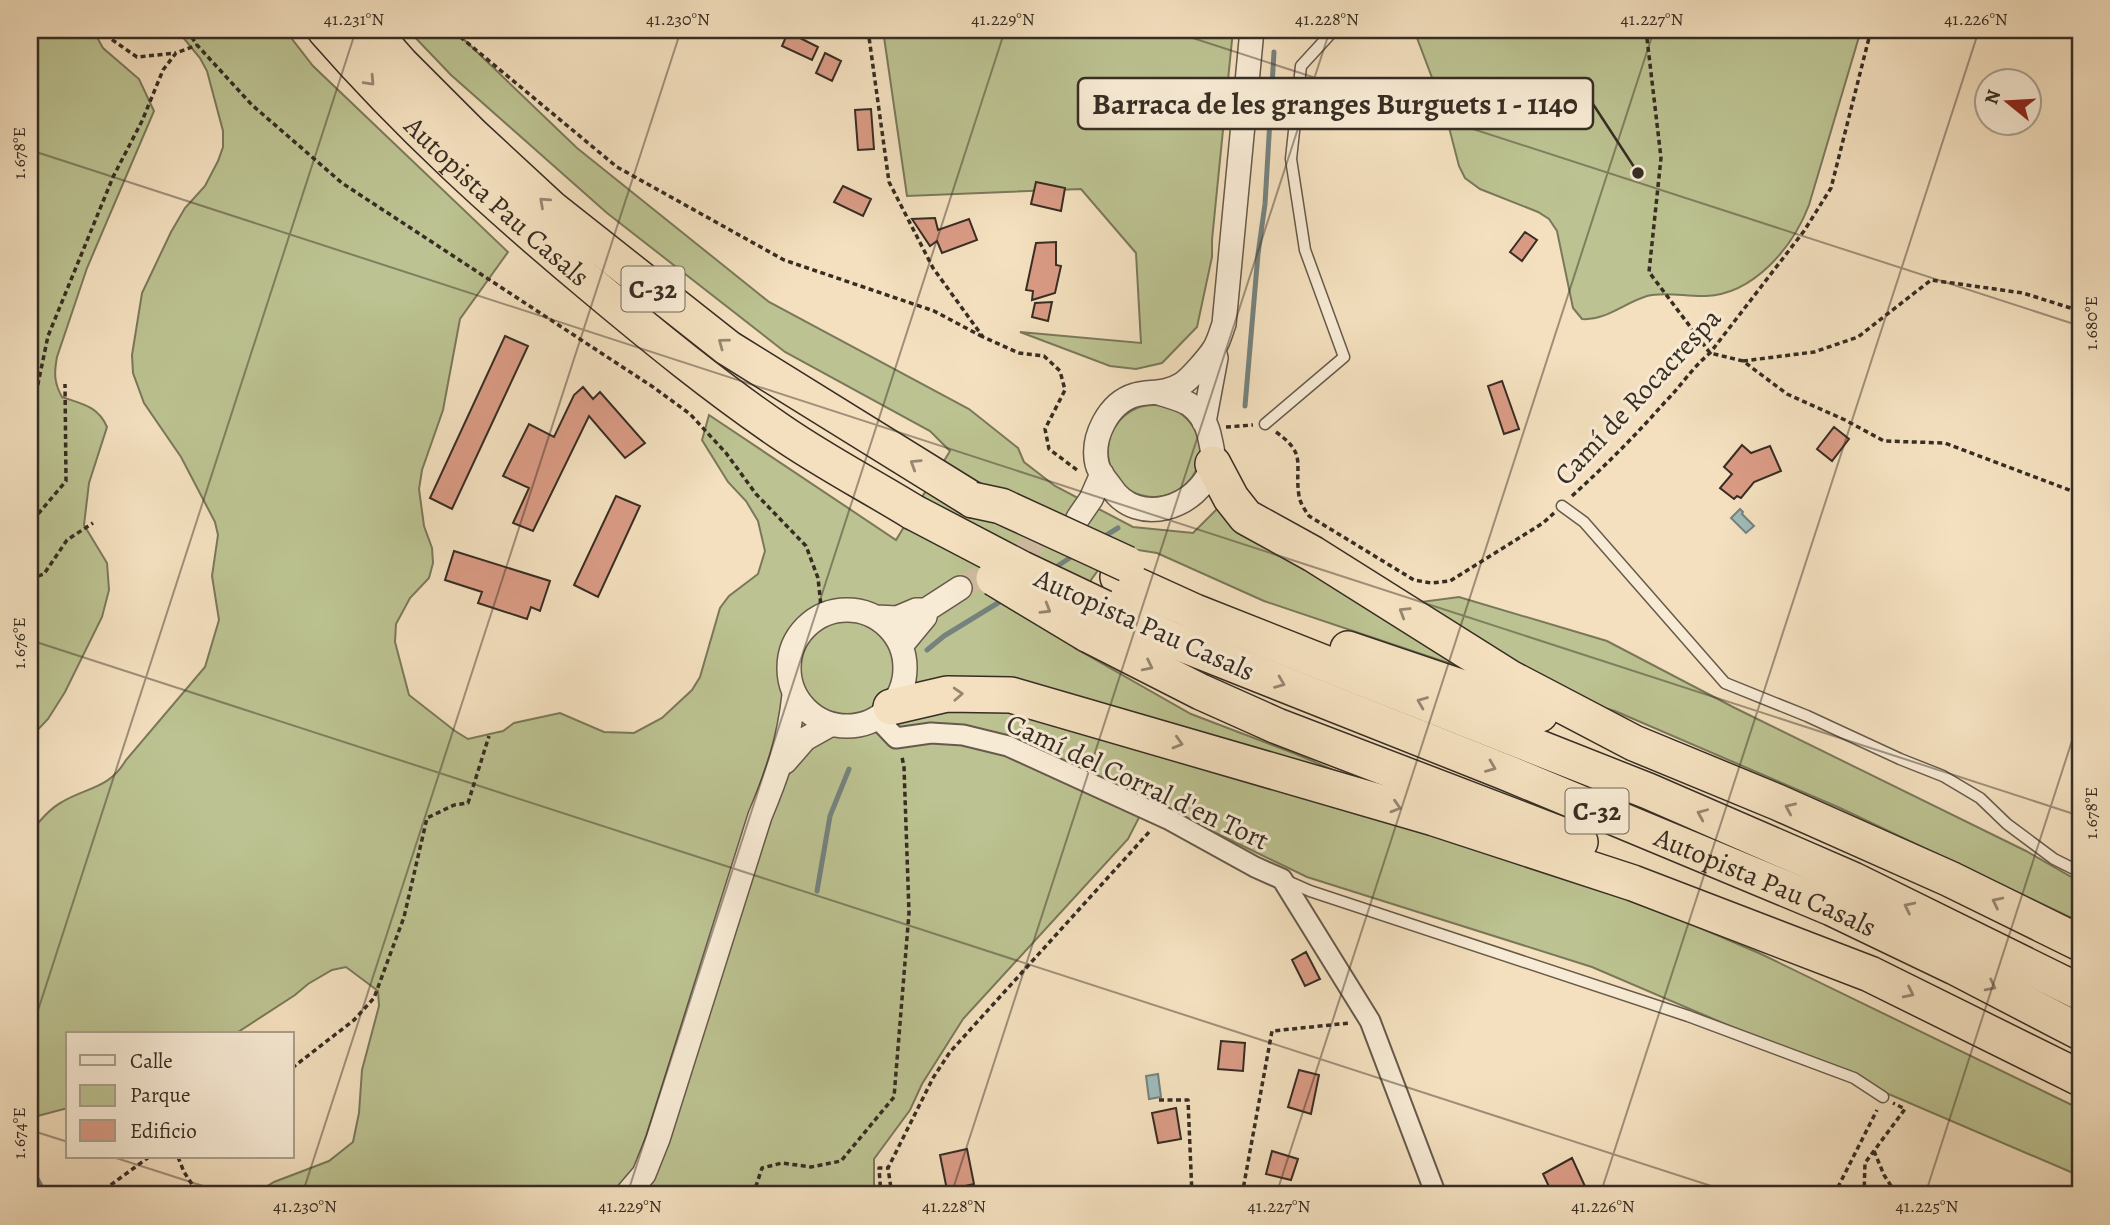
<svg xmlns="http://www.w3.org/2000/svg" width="2110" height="1225" font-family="Alegreya,serif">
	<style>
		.green { fill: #bcc291; stroke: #7a785a; stroke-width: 2 }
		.water { fill: #9ebbba; stroke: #75827e; stroke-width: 2 }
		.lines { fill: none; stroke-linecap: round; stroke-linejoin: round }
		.stream { stroke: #75827e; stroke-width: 5 }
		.building { fill: #da9b85; stroke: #372d24; stroke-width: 2 }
		.tertiary-tunnel { stroke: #cebca0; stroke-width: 23; stroke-dasharray: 23 11; stroke-linecap: butt }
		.service-casing { stroke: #665a4b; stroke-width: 13 }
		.minor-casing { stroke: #665a4b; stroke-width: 23 }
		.tertiary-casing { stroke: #665a4b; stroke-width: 26 }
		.motorway-casing { stroke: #372d24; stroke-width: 38 }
		.path { stroke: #372d24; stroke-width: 3.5; stroke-dasharray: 5 3.5; stroke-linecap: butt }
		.service { stroke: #f8ebd5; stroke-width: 10 }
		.minor { stroke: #f8ebd5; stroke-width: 19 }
		.tertiary { stroke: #f8ebd5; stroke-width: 23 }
		.motorway { stroke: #f4e0bf; stroke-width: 35 }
		.motorway-bridge-casing { stroke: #372d24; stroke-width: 38; stroke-linecap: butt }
		.motorway-bridge { stroke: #f4e0bf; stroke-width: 35 }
		.oneway { stroke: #968672 }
		.ticks { fill: none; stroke: #372d24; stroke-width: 2; stroke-opacity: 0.45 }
		.labels { text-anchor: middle; stroke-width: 6; stroke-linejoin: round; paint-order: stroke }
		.shield { fill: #f8ebd5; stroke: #716659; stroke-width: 2 }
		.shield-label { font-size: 26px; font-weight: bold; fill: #372d24 }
		.street-label { font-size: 28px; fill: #372d24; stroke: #f8ebd5 }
		.leader { fill: none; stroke: #372d24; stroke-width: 2.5 }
		.callout-dot { fill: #372d24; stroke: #f8ebd5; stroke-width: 2.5 }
		.callout { fill: #f8ebd5; stroke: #372d24; stroke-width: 2.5 }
		.callout-label { font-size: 30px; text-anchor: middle; font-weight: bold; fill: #372d24 }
		.neatline { fill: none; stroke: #372d24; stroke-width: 2.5 }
		.ticks-label { font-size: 18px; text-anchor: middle; fill: #372d24 }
	</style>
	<rect width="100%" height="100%" fill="#f4e0bf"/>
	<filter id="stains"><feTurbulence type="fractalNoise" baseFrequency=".00286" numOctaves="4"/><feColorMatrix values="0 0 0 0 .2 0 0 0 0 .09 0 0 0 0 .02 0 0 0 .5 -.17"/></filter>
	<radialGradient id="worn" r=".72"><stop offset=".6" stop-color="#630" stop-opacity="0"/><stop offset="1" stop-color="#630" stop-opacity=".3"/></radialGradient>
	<path class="green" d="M30 30H93L103 48 139 79 154 111 87 268 57 357C54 373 54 383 62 397 82 404 98 406 107 427L89 483 84 525 107 563 109 590 102 617 65 692 48 719 30 738Z
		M177 30H285L313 66 508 252 460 319 443 410 422 470 419 489 424 526 432 548 433 563 429 578 410 598 396 624 395 642 409 695 455 731 468 739 503 731 514 723 560 713 604 732 634 733 662 718 692 690 700 677 720 608 729 596 758 574 765 551 758 521 746 501 728 482 702 440 709 415 896 540 950 451 930 431 785 352 607 213 451 75 408 30H454L577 148 769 302 969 409 1018 448 1024 462 1055 486 1133 527 1193 533 1220 506 1376 608 1459 597 1607 641 1735 708 2026 851 2080 882V922L1840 808 1615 711 1469 670 1264 601 1157 553 1132 549 1104 562 1091 580 1081 613 1075 648 1191 714 1296 754 1761 954 2080 1109V1176L1592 967 1307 877 1148 800 1128 839 963 1019 922 1084 910 1110 874 1159V1195H253L274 1182 329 1161 353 1142 359 1113 362 1070 379 1006 378 991 346 967 332 970 308 984 295 995 235 1034H68V1108L30 1118V833C39 822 49 809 62 802 87 787 109 789 126 760L205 667 219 620 212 576 218 535 215 522 181 457 144 403 133 373 132 355 142 293 171 232 185 208 205 186 218 161 223 147V131L207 71 200 58Z
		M883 30H1233L1212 240V257L1197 327 1162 363 1136 369 1110 366 1020 332 1141 343 1136 253 1081 189 907 196Z
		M1414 30H1861L1809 205C1793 247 1754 294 1706 296 1687 297 1664 291 1647 296 1624 303 1605 321 1582 319L1573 308 1557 231 1549 219 1538 212 1480 189 1465 178 1459 166 1445 112Z
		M1108 451a46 46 0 1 1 92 0a46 46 0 1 1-92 0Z"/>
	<path class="water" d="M1740 509 1743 512 1742 514 1754 526 1746 533 1731 518Z
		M1158 1074 1161 1097 1149 1099 1146 1076Z"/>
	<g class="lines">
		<path class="stream" d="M1245 406 1258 254 1265 204 1274 52
			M1100 539 1118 528
			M1053 569 1077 553
			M927 650 944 636 1006 598
			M817 891 830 816 849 769
			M30 1166 46 1195"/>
	</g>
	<path class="building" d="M788 32 818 47 812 60 782 46Z
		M825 53 841 61 832 81 816 73Z
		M871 109 874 149 858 150 855 110Z
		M1036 182 1065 188 1061 211 1031 204Z
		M843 186 871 199 863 216 834 202Z
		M935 218 938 230 969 219 977 240 942 253 937 241 930 246 912 219Z
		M1525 232 1537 240 1522 261 1510 252Z
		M1056 242V265L1061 266 1055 293 1032 300 1033 291 1026 290 1036 243Z
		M1052 302 1048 321 1032 317 1035 303Z
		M505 336 528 346 452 509 430 498Z
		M1502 381 1519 429 1504 434 1488 386Z
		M583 387 593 399 600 392 645 443 625 458 589 416 533 531 513 523 529 488 503 476 529 424 554 437 574 395Z
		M1834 427 1849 439 1832 461 1817 449Z
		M1742 445 1751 453 1770 446 1781 471 1754 482 1741 498 1737 496 1734 499 1720 488 1732 474 1724 467Z
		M616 496 640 506 598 597 574 585Z
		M454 551 550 581 540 611 531 607 527 619 478 603 482 592 445 580Z
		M1306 952 1320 979 1305 986 1292 960Z
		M1221 1041 1245 1043 1243 1071 1218 1069Z
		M1299 1070 1319 1075 1311 1114 1288 1107Z
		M1176 1108 1181 1139 1158 1143 1152 1113Z
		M967 1149 974 1184 947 1190 940 1155Z
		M1272 1151 1298 1159 1291 1180 1266 1174Z
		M1572 1158 1589 1195H1553L1543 1174Z"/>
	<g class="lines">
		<path class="tertiary-tunnel" d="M960 588 1063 527"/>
		<defs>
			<path id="service" d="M1265 424 1344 357 1305 250 1291 159 1301 66 1334 30
				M1562 506 1584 522 1725 683 1807 716 1900 759 1943 776 1980 798 2007 824 2054 859 2080 872
				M1285 880 1310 891 1688 1016 1854 1078 1883 1097"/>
			<path id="minor" d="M877 718 896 738 931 733 963 735 1008 746 1168 819 1255 867 1282 879 1370 1021 1436 1195"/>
			<path id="tertiary" d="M1159 393C1168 396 1180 399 1189 404 1200 412 1206 422 1209 434 1211 444 1215 456 1212 466 1199 508 1137 528 1111 487 1106 480 1099 473 1097 464 1091 438 1108 403 1135 395 1151 391 1166 394 1182 384 1190 379 1209 357 1214 349 1219 341 1221 332 1224 324L1252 30
				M1204 422 1216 358 1214 350
				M1078 518 1091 499 1102 474
				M789 668a58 58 0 1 1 116 0a58 58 0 1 1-116 0Z
				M876 617 897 618 916 610H926L960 588
				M901 646 925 617 926 610
				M785 762 805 739 830 725
				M626 1195 644 1174 658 1139 760 816C778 773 789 741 794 695"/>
			<g id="motorway">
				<path id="s1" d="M325 30C408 125 496 205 593 286 654 337 715 387 781 432 823 461 869 485 913 512"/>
				<path d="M371 30 401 64 472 135 552 209 728 348 973 500"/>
				<path d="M1213 464 1231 498 1246 517 1313 554 1510 678 1634 743 1777 802 1950 879 2080 943"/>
				<path d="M1118 577 1195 612 1648 791 1853 880 2080 992"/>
				<path id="s2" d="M1104 608 1175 641 1505 772 1832 908 1955 967 2080 1032"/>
				<path d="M1087 634 1201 692 1277 726 1580 842"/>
				<path d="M1348 649 1540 714"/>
				<path d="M891 707 947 694 1011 695 1434 818 1633 883 1870 974 2080 1078"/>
			</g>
		</defs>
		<use href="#service" class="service-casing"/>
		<use href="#minor" class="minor-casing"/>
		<use href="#tertiary" class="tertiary-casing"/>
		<use href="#motorway" class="motorway-casing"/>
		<path class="path" d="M98 30 137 57 176 53
			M187 30 197 45 252 105 342 183 653 387 690 414 726 453 756 494 806 546 818 578 822 615
			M455 30 458 35 617 167 784 260 934 311 983 337
			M868 30 889 182 933 268 983 337 1019 353 1044 356 1060 371 1065 390 1045 429 1049 449 1077 470
			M1646 30 1661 158 1649 272 1710 353 1743 361 1787 394 1845 420 1884 441 1945 443 2080 494
			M1743 361 1814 352 1858 337 1931 280 2023 293 2080 311
			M30 409 34 403 48 336 113 177 142 121 163 70 176 53 197 45
			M1226 427 1253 425
			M1276 432C1308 455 1294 463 1299 496 1300 503 1305 510 1309 516L1414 580 1431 583 1450 581 1543 523 1554 513
			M1572 496C1605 466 1636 435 1665 402 1681 386 1692 368 1710 353L1804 231 1831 188 1871 30
			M30 512 38 514 66 481 65 384
			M30 579 44 574 67 540 93 523
			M292 1068 354 1020 374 998 404 917 427 818 454 805 468 803 489 736
			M1159 1100H1188L1192 1195
			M1874 1151 1884 1175 1897 1195
			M178 1157 184 1172 199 1195
			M97 1195 149 1157
			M753 1195 762 1168 782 1163 811 1167 841 1161 894 1097 909 913 904 767 902 757
			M881 1195 879 1168H888
			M892 1195 888 1168 933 1078 950 1052 1150 831
			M1242 1195 1272 1031 1350 1023
			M1834 1195 1877 1110
			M1864 1195 1865 1163 1905 1109 1893 1103"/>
		<use href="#service" class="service"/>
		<use href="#minor" class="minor"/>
		<use href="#tertiary" class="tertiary"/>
		<use href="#motorway" class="motorway"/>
		<defs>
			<path id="motorway-bridge" d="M973 500 1001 506 1127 564
				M913 512 1022 569 1104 608
				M994 578 1087 634"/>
		</defs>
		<use href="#motorway-bridge" class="motorway-bridge-casing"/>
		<use href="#motorway-bridge" class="motorway-bridge"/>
	</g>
	<defs><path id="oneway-chevron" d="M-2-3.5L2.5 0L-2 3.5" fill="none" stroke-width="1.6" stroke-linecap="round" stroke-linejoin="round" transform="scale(1.75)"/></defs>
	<g class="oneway">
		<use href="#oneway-chevron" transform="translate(370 81) rotate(47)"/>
		<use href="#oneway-chevron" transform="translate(544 202) rotate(-138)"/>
		<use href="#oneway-chevron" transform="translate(723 343) rotate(-143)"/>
		<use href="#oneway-chevron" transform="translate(915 464) rotate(-148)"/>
		<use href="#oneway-chevron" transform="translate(1046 609) rotate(31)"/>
		<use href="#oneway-chevron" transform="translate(1404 612) rotate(-148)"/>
		<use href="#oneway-chevron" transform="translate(1148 666) rotate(26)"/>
		<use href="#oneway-chevron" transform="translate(1280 683) rotate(22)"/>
		<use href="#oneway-chevron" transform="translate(958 694) rotate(-3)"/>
		<use href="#oneway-chevron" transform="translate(1422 702) rotate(-158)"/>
		<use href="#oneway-chevron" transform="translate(1178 743) rotate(16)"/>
		<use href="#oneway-chevron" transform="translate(1491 767) rotate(22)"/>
		<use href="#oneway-chevron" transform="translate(1396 807) rotate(17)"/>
		<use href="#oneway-chevron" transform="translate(1790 808) rotate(-156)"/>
		<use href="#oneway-chevron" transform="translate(1702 814) rotate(-157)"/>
		<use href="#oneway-chevron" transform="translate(1997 902) rotate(-154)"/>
		<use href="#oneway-chevron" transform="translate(1909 907) rotate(-154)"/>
		<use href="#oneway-chevron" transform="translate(1991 986) rotate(27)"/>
		<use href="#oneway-chevron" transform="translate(1909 993) rotate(26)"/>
	</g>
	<path class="ticks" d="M1168 30 2080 326M30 36 32 30M30 150 2080 816M30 640 1739 1195M30 1035 356 30M30 1130 68 1142M113 1157 231 1195M302 1195 681 30M627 1195 1005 30M951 1195 1330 30M1276 1195 1654 30M1600 1195 1979 30M1925 1195 2080 716"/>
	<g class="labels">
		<g class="shield">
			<rect x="621.5" y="266.5" width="63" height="45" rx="5"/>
			<rect x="1565.5" y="788.5" width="63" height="45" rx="5"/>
		</g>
		<g class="shield-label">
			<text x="653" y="298">C-32</text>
			<text x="1597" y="820">C-32</text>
		</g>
		<g class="street-label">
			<text dy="10" stroke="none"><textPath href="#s1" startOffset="243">Autopista Pau Casals</textPath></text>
			<text transform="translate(1637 396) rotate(-47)" y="10">Camí de Rocacrespa</text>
			<text transform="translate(1145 624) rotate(24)" y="10">Autopista Pau Casals</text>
			<text transform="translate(1138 781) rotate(25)" y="10">Camí del Corral d'en Tort</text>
			<text dy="10" stroke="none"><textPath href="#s2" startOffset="716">Autopista Pau Casals</textPath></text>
		</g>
	</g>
	<path class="leader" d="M1638 173L1593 104"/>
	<circle class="callout-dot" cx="1638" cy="173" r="7"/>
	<rect class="callout" x="1078" y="78" width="515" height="51" rx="7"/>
	<g class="callout-label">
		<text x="1335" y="114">Barraca de les granges Burguets 1 - 1140</text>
	</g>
	<rect width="2110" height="1225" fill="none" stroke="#f4e0bf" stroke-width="77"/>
	<rect x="66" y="1032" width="228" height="126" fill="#f8ebd5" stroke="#ab9f8e" stroke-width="2"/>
	<rect x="80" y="1055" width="35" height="10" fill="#f8ebd5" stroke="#ab9f8e" stroke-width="2"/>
	<text x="130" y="1068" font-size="21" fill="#372d24">Calle</text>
	<rect x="80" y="1085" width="35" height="21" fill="#bcc291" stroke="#ab9f8e" stroke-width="2"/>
	<text x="130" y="1102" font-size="21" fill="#372d24">Parque</text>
	<rect x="80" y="1120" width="35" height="21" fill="#da9b85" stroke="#ab9f8e" stroke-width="2"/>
	<text x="130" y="1138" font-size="21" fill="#372d24">Edificio</text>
	<g transform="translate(2008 102) rotate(288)"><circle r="33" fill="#f8ebd5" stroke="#ab9f8e" stroke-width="2"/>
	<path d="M0-5L12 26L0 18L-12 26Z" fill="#8f2418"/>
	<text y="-10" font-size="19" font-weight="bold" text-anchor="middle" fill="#372d24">N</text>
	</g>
	<rect x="38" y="38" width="2034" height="1148" class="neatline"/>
	<g class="ticks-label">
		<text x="354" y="25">41.231°N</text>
		<text x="678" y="25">41.230°N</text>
		<text x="1003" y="25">41.229°N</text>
		<text x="1327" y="25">41.228°N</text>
		<text x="1652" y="25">41.227°N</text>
		<text x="1976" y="25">41.226°N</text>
		<text transform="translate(19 153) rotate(-90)" y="6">1.678°E</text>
		<text transform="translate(2091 323) rotate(-90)" y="6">1.680°E</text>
		<text transform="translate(19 643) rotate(-90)" y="6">1.676°E</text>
		<text transform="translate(2091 813) rotate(-90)" y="6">1.678°E</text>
		<text transform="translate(19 1133) rotate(-90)" y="6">1.674°E</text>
		<text x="305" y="1212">41.230°N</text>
		<text x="630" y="1212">41.229°N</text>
		<text x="954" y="1212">41.228°N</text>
		<text x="1279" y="1212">41.227°N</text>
		<text x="1603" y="1212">41.226°N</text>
		<text x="1927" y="1212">41.225°N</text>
	</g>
	<rect width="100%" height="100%" filter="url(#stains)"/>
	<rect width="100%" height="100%" fill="url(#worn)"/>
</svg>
